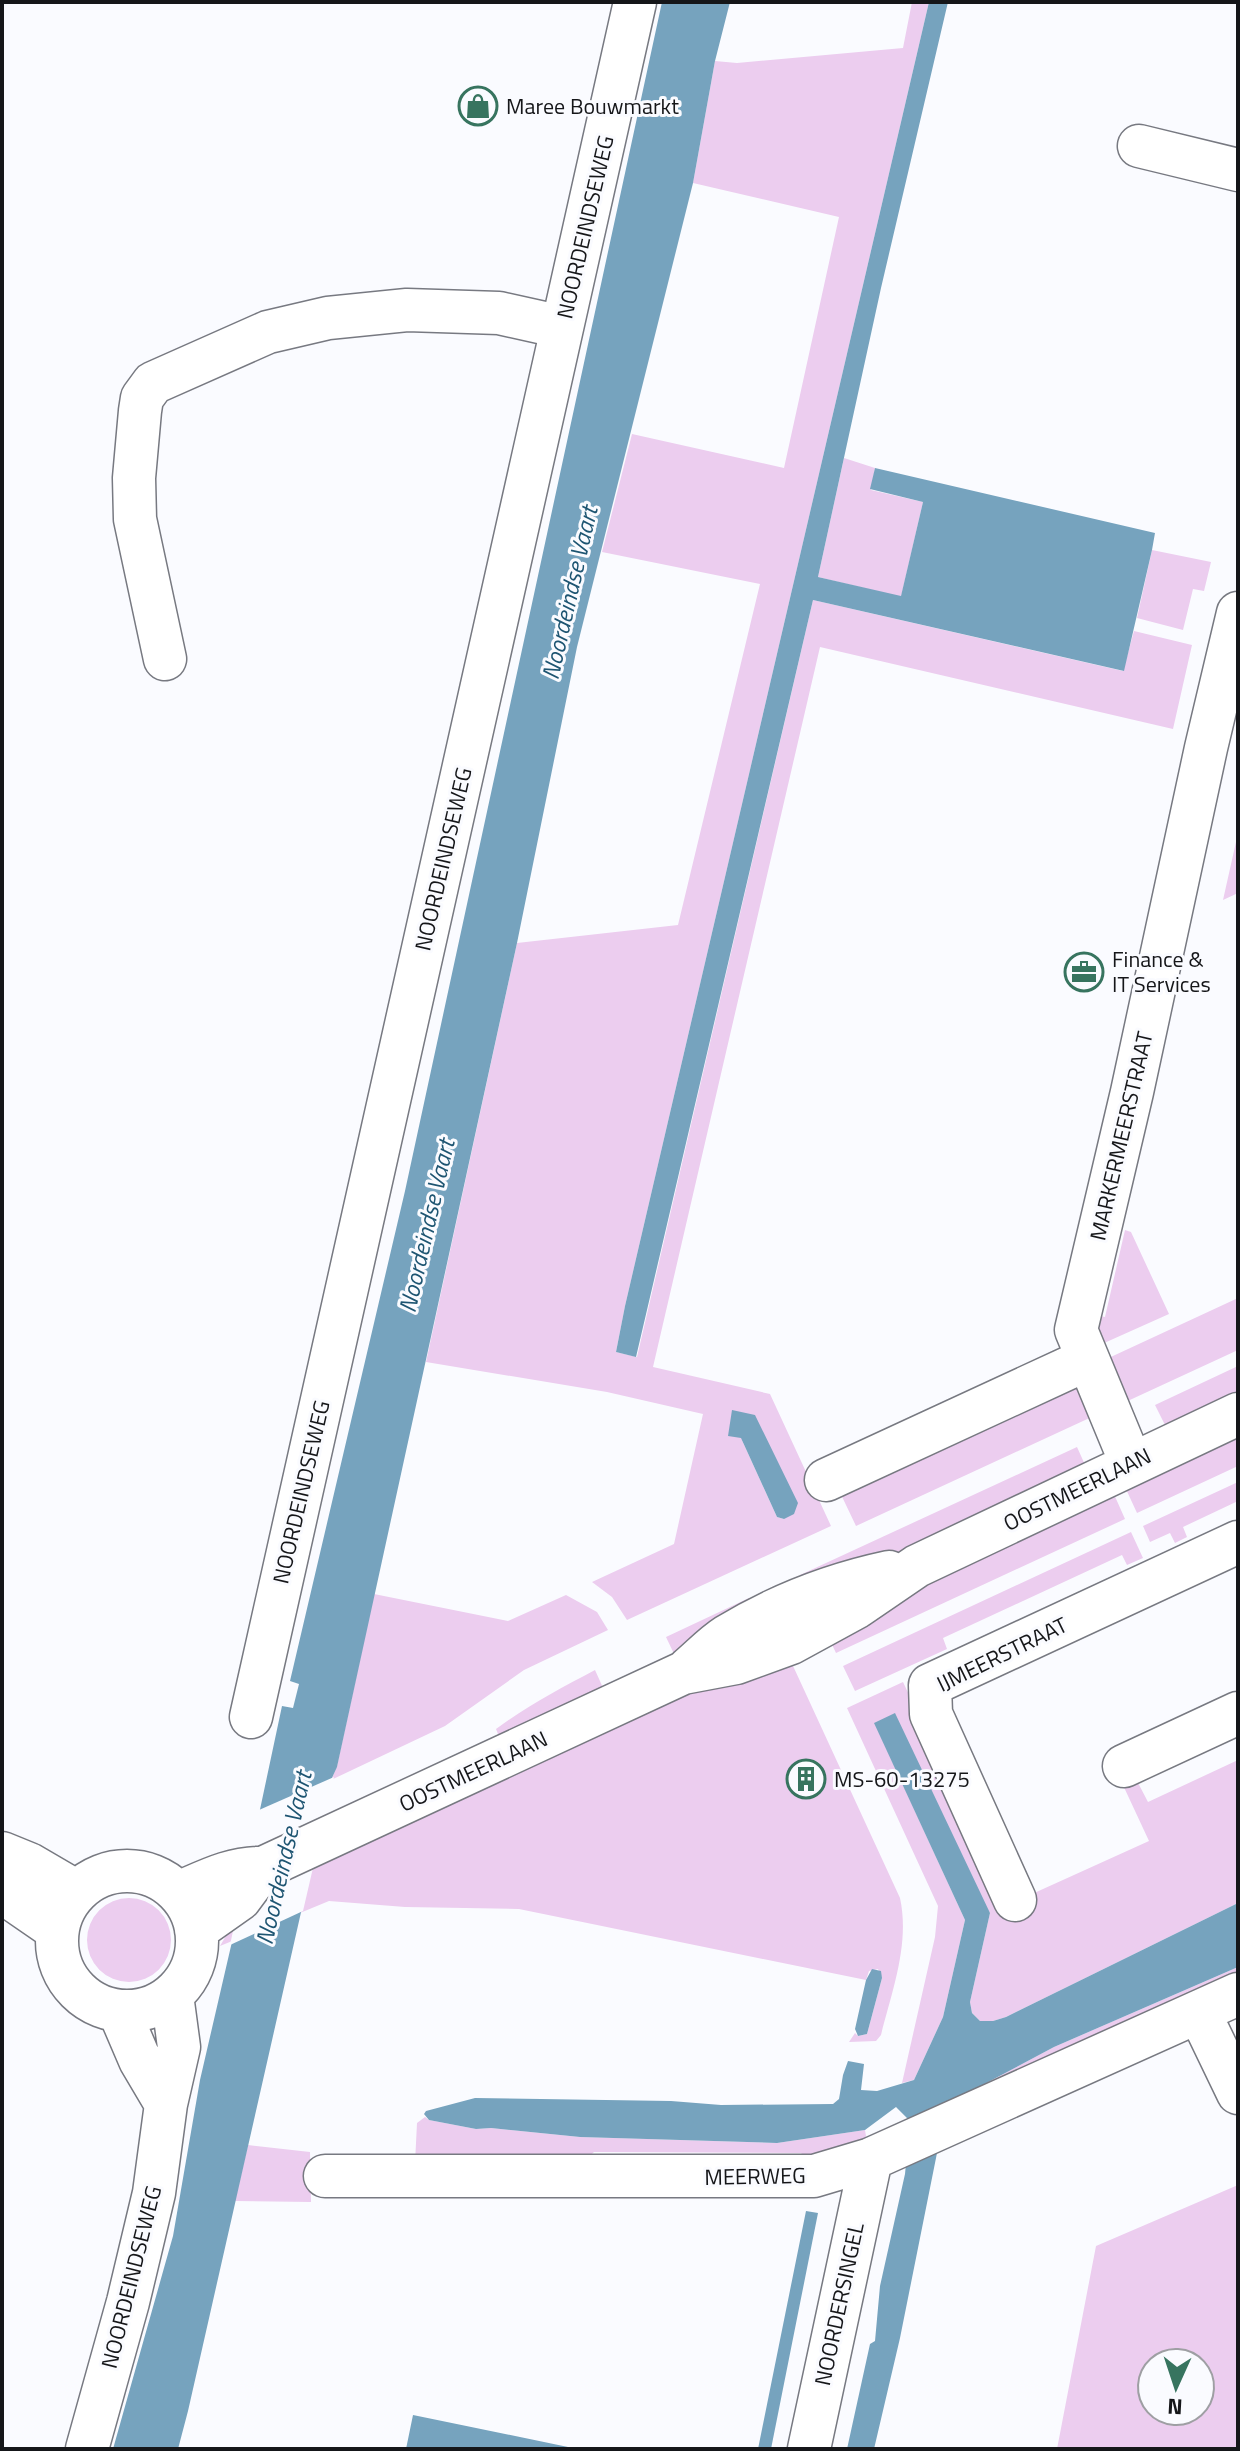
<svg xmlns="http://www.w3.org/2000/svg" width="1240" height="2451" font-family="'Titillium Web',sans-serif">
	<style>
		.green { fill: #eccdef; fill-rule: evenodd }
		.water { fill: #76a3be }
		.pier { fill: #fafbff }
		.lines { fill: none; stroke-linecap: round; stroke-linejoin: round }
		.minor-casing { stroke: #777981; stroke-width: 45 }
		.minor { stroke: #fff; stroke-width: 42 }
		.labels { text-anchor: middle; stroke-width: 6; stroke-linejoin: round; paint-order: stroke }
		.poi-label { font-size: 22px; fill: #151619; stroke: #fafbff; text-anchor: start }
		.street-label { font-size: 22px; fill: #151619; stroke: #fafbff }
		.water-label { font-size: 24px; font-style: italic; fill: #1e5572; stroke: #fafbff }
	</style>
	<rect width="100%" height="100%" fill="#fafbff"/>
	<path class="green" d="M912 2H929L625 1306 616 1352 637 1357 813 600 1123 671 1134 631 1192 645 1173 729 820 647 653 1367 770 1394 831 1526 627 1620 612 1597 592 1582 674 1544 703 1414 607 1392 426 1362 517 943 678 925 760 584 602 552 632 434 784 468 839 217 693 183 715 61 737 63 903 48ZM741 1438 784 1519 777 1517Z
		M844 458 875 468 871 490 923 502 901 597 818 577Z
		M1152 550 1211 562 1204 591 1193 589 1183 630 1137 618Z
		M1238 833V893L1223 900Z
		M1125 1230 1131 1232 1169 1314 1093 1348 1089 1314 1105 1317Z
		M1238 1298V1350L1119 1405 1100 1362Z
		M1238 1366V1396L1167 1429 1155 1405Z
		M1077 1372 1096 1415 856 1526 836 1484Z
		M1238 1434V1466L1137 1513 1125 1487Z
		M1077 1447 1086 1467 899 1553 805 1586 800 1575Z
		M1238 1482V1501L1183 1527 1187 1537 1175 1543 1170 1533 1150 1542 1143 1526Z
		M1113 1492 1125 1519 836 1653 828 1636 901 1592Z
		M1131 1532 1143 1558 1127 1565 1122 1555 943 1638 947 1649 855 1691 843 1666Z
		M374 1594 508 1621 566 1595 597 1612 608 1630 524 1670 445 1726 331 1780 337 1766Z
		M749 1598H753L676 1658 666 1637Z
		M788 1655 900 1898C910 1944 892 1991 881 2035L876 2041 849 2042 855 2033 858 2036 867 2034 882 1978 878 1969 869 1971 866 1980 519 1909 405 1907 329 1901 220 1946 227 1934 292 1883 312 1870 403 1824 697 1686Z
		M595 1670 604 1690 500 1739 496 1729C527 1706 561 1688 595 1670Z
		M903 1682 1008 1905 1149 1841 1122 1783 1136 1779 1148 1802 1238 1760V1903L1006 2017 993 2021H980L972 2013 970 2002 990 1913 875 1724 965 1920 943 2017 914 2080 902 2083 935 1937 938 1906 847 1708Z
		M87 1940a42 42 0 1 1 84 0a42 42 0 1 1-84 0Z
		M1238 1967V1977L958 2098 1054 2047Z
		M425 2117 429 2120 476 2129 491 2128 580 2137 777 2143 865 2130 866 2136 862 2147 812 2165 801 2153 594 2152 582 2163H415L417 2123Z
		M248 2145 310 2152 311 2202 235 2201Z
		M1238 2185V2449H1057L1096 2246ZM1152 2363H1200V2411H1152Z"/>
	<path class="water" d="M662 2H730L715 61 693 183 577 647 517 943 337 1767 331 1780 188 2411 178 2449H113L173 2236 200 2080 231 1946 282 1706 293 1708 299 1684 290 1681 405 1191Z
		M929 2H948L881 288 818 577 901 596 923 502 870 489 875 468 1155 533 1152 550 1124 671 813 600 636 1357 616 1352 625 1306Z
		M732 1410 755 1415 798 1503 794 1514 784 1519 777 1517 741 1438 728 1436Z
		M895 1713 990 1913 970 2002 972 2013 980 2021H993L1006 2017 1238 1903V1967L1054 2047 958 2098 938 2148 900 2338 874 2449H847L870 2344 875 2341 880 2286 905 2174 910 2121 896 2107 865 2130 777 2143 580 2137 491 2128 476 2129 429 2120 424 2114 426 2111 475 2098 671 2101 721 2105 833 2104 839 2099 843 2075 848 2061 864 2064 861 2090 877 2091 914 2080 943 2017 965 1920 874 1723Z
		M872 1969 881 1971 882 1978 867 2034 858 2036 855 2029 866 1980Z
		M806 2211 818 2213 771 2449H758Z
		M413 2415 568 2447V2449H406Z"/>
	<path class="pier" d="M334 1777 303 1911 230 1945 259 1810Z"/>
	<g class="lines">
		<defs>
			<path id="minor" d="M1139 146 1238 170
				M165 659 135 519 134 478 140 411 142 398 153 383 268 332 328 318 407 310 499 313 562 327
				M1131 1463 1076 1330 1132 1092 1206 748 1238 613
				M826 1480 1088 1359
				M688 1669C701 1658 713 1645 727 1636 776 1606 833 1584 889 1572
				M251 1717 635 2
				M1124 1766 1238 1713
				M2 1853 29 1864 77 1892
				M57 1941a70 70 0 1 1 140 0a70 70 0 1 1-140 0Z
				M2 1892 57 1930
				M178 1893C206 1881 232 1867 263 1868
				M1015 1900 931 1714 930 1685 1238 1542
				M196 1930 240 1899 263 1868 683 1673 736 1663 791 1643 857 1607 917 1566 1238 1414
				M119 2011 140 2060 166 2104
				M1199 2012 1238 2093
				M325 2176H814L871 2159 1238 1994
				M87 2449 128 2302 154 2193 166 2104 179 2047 172 1995
				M809 2449 871 2159"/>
		</defs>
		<use href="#minor" class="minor-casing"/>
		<use href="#minor" class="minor"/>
	</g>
	<defs>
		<symbol id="shop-ring" viewBox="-11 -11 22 22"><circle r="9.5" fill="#fafbff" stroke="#37745f" stroke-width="1.5"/><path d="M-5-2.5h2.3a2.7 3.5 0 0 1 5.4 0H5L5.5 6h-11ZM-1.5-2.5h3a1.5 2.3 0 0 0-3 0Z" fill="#37745f"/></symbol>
		<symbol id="office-ring" viewBox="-11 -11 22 22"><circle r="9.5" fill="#fafbff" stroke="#37745f" stroke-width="1.5"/><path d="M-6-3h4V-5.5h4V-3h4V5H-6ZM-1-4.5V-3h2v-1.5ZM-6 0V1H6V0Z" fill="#37745f"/></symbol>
		<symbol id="building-ring" viewBox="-11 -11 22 22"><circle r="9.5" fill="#fafbff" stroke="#37745f" stroke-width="1.5"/><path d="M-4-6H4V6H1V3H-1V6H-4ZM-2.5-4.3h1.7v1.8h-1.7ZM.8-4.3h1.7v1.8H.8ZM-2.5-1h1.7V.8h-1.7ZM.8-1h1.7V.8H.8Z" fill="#37745f"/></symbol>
	</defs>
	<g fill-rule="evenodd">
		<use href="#shop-ring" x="456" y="84" width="44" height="44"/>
		<use href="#office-ring" x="1062" y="950" width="44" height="44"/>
		<use href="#building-ring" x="784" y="1757" width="44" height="44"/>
	</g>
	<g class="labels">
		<g class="poi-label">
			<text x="506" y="114">Maree Bouwmarkt</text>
			<text x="1112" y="967">Finance &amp;<tspan x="1112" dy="25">IT Services</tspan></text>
			<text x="834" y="1787">MS-60-13275</text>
		</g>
		<g class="street-label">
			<text transform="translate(585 227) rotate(-77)" y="8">NOORDEINDSEWEG</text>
			<text transform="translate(443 859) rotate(-77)" y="8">NOORDEINDSEWEG</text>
			<text transform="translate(1121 1136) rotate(-77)" y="8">MARKERMEERSTRAAT</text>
			<text transform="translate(1077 1489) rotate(-26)" y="8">OOSTMEERLAAN</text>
			<text transform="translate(301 1492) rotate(-77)" y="8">NOORDEINDSEWEG</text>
			<text transform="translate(1002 1654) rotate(-26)" y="8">IJMEERSTRAAT</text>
			<text transform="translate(473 1771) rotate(-25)" y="8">OOSTMEERLAAN</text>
			<text transform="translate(755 2176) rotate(-1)" y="8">MEERWEG</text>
			<text transform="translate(131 2277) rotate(-76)" y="8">NOORDEINDSEWEG</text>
			<text transform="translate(839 2304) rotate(-78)" y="8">NOORDERSINGEL</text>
		</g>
		<g class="water-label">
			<text transform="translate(570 593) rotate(-77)" y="8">Noordeindse Vaart</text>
			<text transform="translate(427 1226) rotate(-77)" y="8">Noordeindse Vaart</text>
			<text transform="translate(284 1858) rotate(-77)" y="8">Noordeindse Vaart</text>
		</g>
	</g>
	<rect width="1240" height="2451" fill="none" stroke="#151619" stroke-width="8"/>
	<g transform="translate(1176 2387) rotate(183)"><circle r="38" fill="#fafbff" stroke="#9e9fa3" stroke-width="2"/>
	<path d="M0-6L14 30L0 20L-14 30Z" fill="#37745f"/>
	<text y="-12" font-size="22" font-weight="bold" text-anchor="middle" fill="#151619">N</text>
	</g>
</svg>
